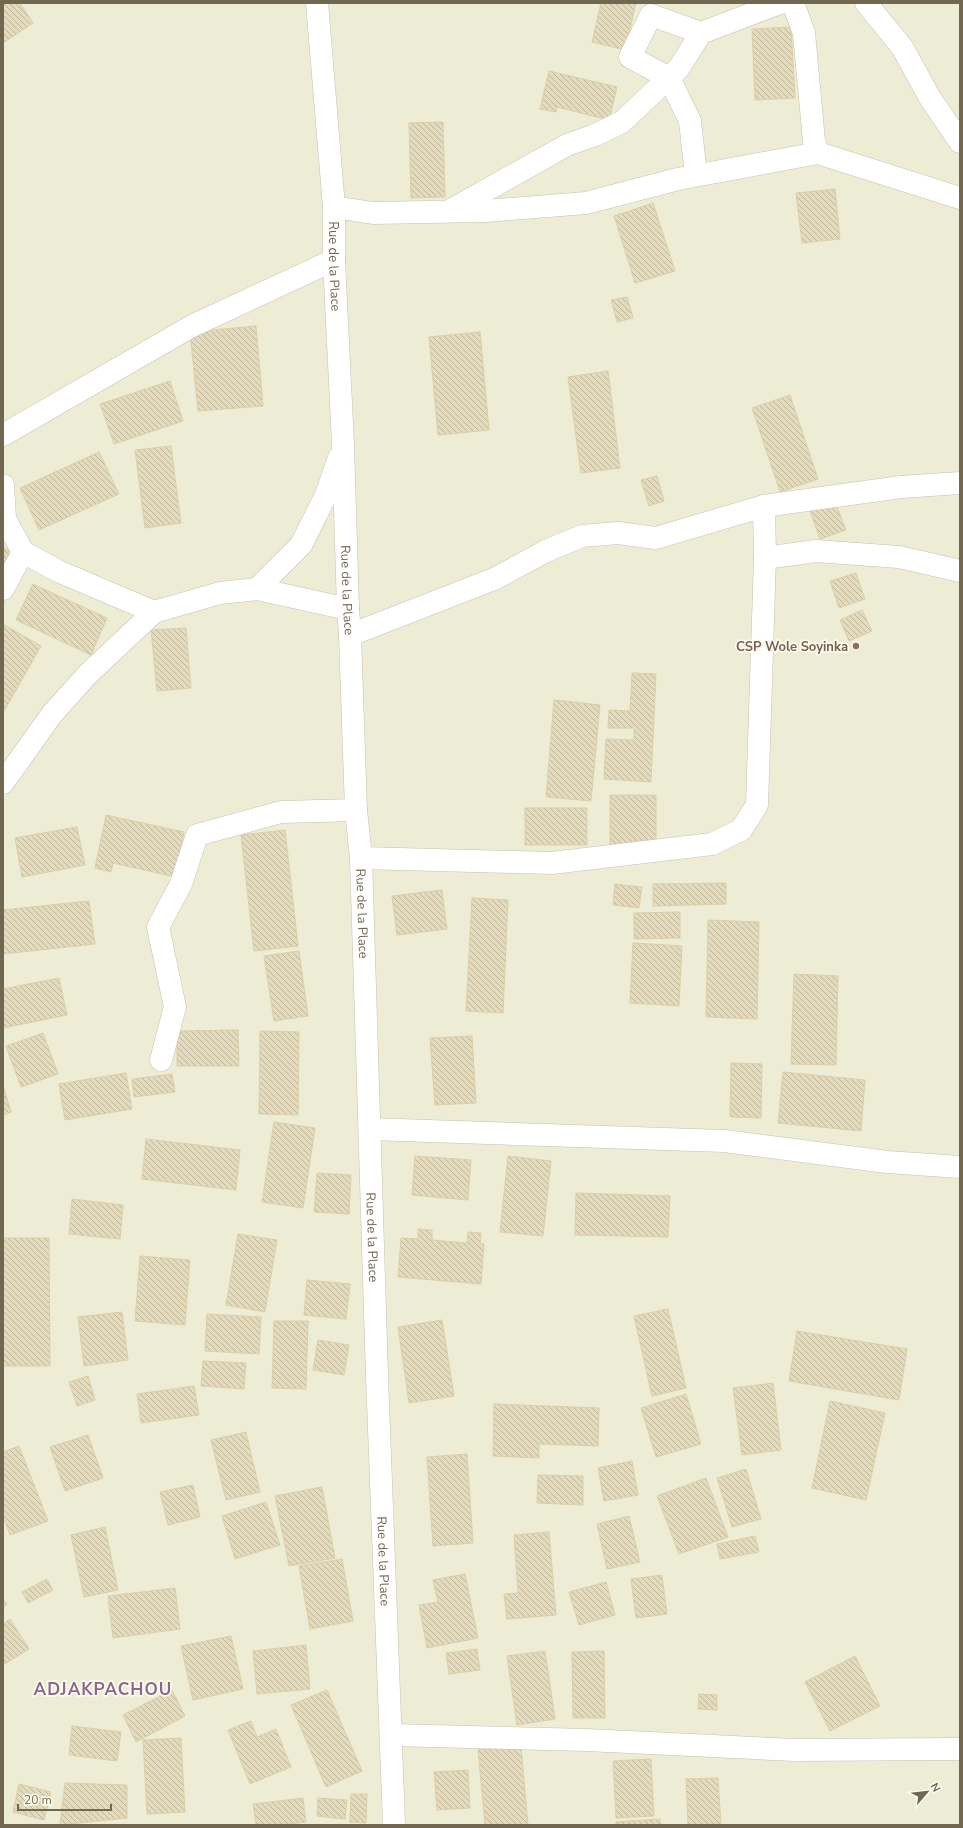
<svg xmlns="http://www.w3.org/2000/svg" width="963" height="1828" font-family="'Nunito Sans',sans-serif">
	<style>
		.residential { fill: #edecd5 }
		.building { fill: url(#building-back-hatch); stroke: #dccfa6 }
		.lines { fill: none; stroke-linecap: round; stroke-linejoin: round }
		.street-casing { stroke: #c7c3ae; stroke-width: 23 }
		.street { stroke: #fff; stroke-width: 22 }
		.education-dot { fill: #8d6e63; stroke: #fdfcee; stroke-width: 1.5 }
		.labels { text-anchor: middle; stroke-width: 3.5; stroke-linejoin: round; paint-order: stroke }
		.street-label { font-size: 13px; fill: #706850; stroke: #fdfcee }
		.education-label { font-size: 13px; font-weight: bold; fill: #785e54; stroke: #fdfcee; text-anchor: end }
		.district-label { font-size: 17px; font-weight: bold; letter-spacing: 1px; fill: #8c678c; stroke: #fdfcee }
	</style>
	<defs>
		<pattern id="building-back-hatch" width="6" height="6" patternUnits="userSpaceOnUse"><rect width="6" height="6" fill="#e4dbbd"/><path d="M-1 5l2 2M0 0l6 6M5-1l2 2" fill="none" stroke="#bdb59c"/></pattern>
	</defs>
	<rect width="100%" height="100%" fill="#faf9e8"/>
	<path class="residential" d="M3 3H960V1825H3Z"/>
	<path class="building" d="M3 3H20L33 23 3 43Z
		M601 3H636L625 50 592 42Z
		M791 27 795 98 755 100 752 29Z
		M549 71 617 87 609 120 557 107 556 112 540 109Z
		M443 122 445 197 411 198 409 123Z
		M835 189 840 239 802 243 796 193Z
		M653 203 675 271 635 283 614 216Z
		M627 297 633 318 617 322 611 300Z
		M256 326 263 406 198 411 190 332Z
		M480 332 489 430 438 435 429 337Z
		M608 371 620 468 581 473 568 377Z
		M170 381 183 421 114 444 100 404Z
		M790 395 818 479 780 492 752 408Z
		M171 446 181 523 145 528 135 450Z
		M99 452 119 494 39 530 20 488Z
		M657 476 664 501 649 506 641 480Z
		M834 499 846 530 820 539 809 508Z
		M3 547 12 553 3 567Z
		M856 573 865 599 839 608 830 581Z
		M33 584 107 618 91 655 16 620Z
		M862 610 872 631 849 641 840 620Z
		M3 624 41 646 3 713Z
		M186 628 191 688 157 691 151 630Z
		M632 673 656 674 651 782 604 779 606 739 634 740V728H608L609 710 630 711Z
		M554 700 600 705 591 801 546 797Z
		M610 795H656V845H610Z
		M525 808H587V845H525Z
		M106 815 184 832 175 877 113 863 111 872 95 868Z
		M77 827 85 865 22 877 15 838Z
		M285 830 298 946 254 951 241 835Z
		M726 883V904L653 906V884Z
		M615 884 642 887 639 908 613 905Z
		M442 890 447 929 397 935 392 896Z
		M472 898 508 900 503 1013 466 1011Z
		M89 901 95 944 3 954V910Z
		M680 912V938L634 939V913Z
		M708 920 759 922 757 1019 706 1017Z
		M633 943 682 946 679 1006 630 1003Z
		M299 951 308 1016 274 1021 264 956Z
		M794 974 838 976 836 1065 791 1064Z
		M59 978 67 1015 3 1028V989Z
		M238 1030 239 1066H177V1031Z
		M260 1031 299 1032 298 1115 259 1114Z
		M43 1033 58 1074 21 1087 6 1046Z
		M472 1036 476 1103 435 1105 430 1038Z
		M731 1063 762 1064 761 1118 730 1117Z
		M783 1072 865 1080 861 1131 778 1123Z
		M126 1073 132 1109 65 1120 59 1084Z
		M172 1074 175 1092 134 1097 132 1079Z
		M3 1085 11 1112 3 1115Z
		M274 1122 315 1128 303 1208 262 1202Z
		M146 1139 240 1150 236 1190 142 1179Z
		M415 1156 471 1160 468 1200 412 1195Z
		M508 1156 551 1161 543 1236 500 1232Z
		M317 1173 351 1175 349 1214 314 1212Z
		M576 1193 670 1196 668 1237 575 1235Z
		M72 1199 123 1205 120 1239 69 1234Z
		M418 1229 432 1230V1240L467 1243 468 1232 481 1233 480 1244H484L481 1284 398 1277 401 1238 418 1239Z
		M238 1234 277 1240 265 1312 226 1305Z
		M3 1238H49L50 1366H3Z
		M140 1256 190 1260 185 1325 135 1321Z
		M307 1280 350 1284 346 1319 304 1315Z
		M668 1309 686 1388 652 1396 634 1316Z
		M122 1312 128 1360 84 1366 78 1317Z
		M207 1314 261 1317 259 1354 205 1351Z
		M442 1320 454 1396 409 1403 398 1327Z
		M274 1321H308L306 1389 272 1388Z
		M797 1331 907 1349 899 1400 789 1381Z
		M318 1340 349 1345 344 1375 313 1370Z
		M203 1361 246 1363 244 1389 201 1386Z
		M88 1376 95 1400 77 1406 69 1382Z
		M773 1383 781 1450 742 1455 733 1388Z
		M194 1386 199 1415 141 1423 137 1394Z
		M686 1394 701 1444 656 1457 641 1408Z
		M830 1401 885 1413 866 1500 812 1488Z
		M494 1404 599 1408 598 1446 539 1444V1458L493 1456Z
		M246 1432 260 1492 226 1500 211 1440Z
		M88 1435 103 1478 65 1491 50 1447Z
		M19 1446 48 1521 10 1535 3 1516V1452Z
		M467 1454 473 1543 433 1546 427 1457Z
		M632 1461 638 1495 604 1501 598 1468Z
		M746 1469 761 1519 732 1527 717 1478Z
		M538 1475 583 1476V1505L537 1503Z
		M706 1478 728 1537 679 1554 657 1496Z
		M193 1485 200 1517 168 1525 160 1492Z
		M322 1487 335 1558 289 1566 275 1496Z
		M266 1502 280 1545 235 1559 222 1516Z
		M629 1516 640 1562 607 1569 597 1524Z
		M105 1527 118 1590 84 1597 71 1535Z
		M549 1532 556 1615 507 1619 504 1594 518 1593 514 1535Z
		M755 1536 759 1552 720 1559 717 1544Z
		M342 1559 353 1621 310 1629 299 1566Z
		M465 1574 478 1638 427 1648 419 1605 438 1602 433 1580Z
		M662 1575 667 1614 636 1618 631 1579Z
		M47 1579 53 1590 28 1603 22 1592Z
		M606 1582 615 1615 579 1625 569 1592Z
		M175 1588 180 1629 113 1638 108 1596Z
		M3 1599 7 1604 3 1608Z
		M10 1619 29 1649 3 1665V1624Z
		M231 1636 243 1689 193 1700 181 1646Z
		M306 1645 310 1689 257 1694 253 1651Z
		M477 1649 480 1670 449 1674 446 1653Z
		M545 1651 555 1719 517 1725 507 1656Z
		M604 1651 605 1718H573L572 1652Z
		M855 1656 880 1706 830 1731 805 1682Z
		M172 1690 185 1716 136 1742 123 1715Z
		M327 1690 362 1771 326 1787 291 1705Z
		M699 1694 717 1695V1710L698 1709Z
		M251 1721 257 1737 276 1729 291 1767 250 1784 228 1730Z
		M72 1726 121 1732 117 1761 69 1755Z
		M181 1738 185 1812 147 1814 143 1740Z
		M521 1746 528 1825H485L478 1750Z
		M651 1759 654 1816 616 1818 613 1761Z
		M468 1770 470 1808 437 1810 434 1772Z
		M718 1778 721 1825H688L686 1779Z
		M65 1783 127 1785V1818L60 1825Z
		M19 1784 51 1792 44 1820 13 1812Z
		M351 1794H367L366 1823 350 1822Z
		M303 1798 306 1822 280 1825H256L253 1804Z
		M318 1798 347 1800 345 1819 317 1816Z
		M660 1819 661 1825H616V1822Z"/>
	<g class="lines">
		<defs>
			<g id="street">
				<path id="s1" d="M317 3 334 207V260L343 445 348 609 350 635 356 810 361 858 377 1376 394 1825"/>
				<path d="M793 3 804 33 814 141 818 153"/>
				<path d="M866 3 902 47 930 98 960 142"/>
				<path d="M696 175 690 121 669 78 630 57 651 15 701 33"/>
				<path d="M334 207 373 213 485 211 586 203 678 179 818 153 960 198"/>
				<path d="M451 210 567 145 595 135 622 122 679 68 701 33 780 3"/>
				<path d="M3 435 192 326 334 260"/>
				<path d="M3 485 5 519 23 552 3 589"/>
				<path d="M23 552 58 571 154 612"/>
				<path d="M765 558 816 551 899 557 960 571"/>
				<path d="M257 589 301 545 326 495 339 458"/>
				<path d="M350 635 494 579 546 551 582 536 618 533 656 538 764 506 901 487 960 483"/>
				<path d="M3 783 52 714 88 674 154 612 220 593 257 589 348 609"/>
				<path d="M361 858 552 863 712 844 741 830 757 805 765 558 764 506"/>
				<path d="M161 1060 175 1007 158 927 181 884 197 835 281 812 356 810"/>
				<path d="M370 1129 724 1141 887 1162 960 1167"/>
				<path d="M391 1735 587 1740 794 1750 960 1749"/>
			</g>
		</defs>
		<use href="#street" class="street-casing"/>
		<use href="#street" class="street"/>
	</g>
	<circle class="education-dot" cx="856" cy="646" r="4"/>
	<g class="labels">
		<g class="street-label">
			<text dy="5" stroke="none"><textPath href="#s1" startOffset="264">Rue de la Place</textPath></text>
			<text dy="5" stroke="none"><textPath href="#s1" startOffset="588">Rue de la Place</textPath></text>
			<text dy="5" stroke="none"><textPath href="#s1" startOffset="912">Rue de la Place</textPath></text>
			<text dy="5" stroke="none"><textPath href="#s1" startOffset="1236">Rue de la Place</textPath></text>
			<text dy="5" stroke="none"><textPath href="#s1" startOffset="1560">Rue de la Place</textPath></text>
		</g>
		<g class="education-label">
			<text x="848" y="651">CSP Wole Soyinka</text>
		</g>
		<g class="district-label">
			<text x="103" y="1695">ADJAKPACHOU</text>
		</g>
	</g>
	<rect width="963" height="1828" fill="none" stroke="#706850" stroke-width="8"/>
	<g transform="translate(927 1792) rotate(62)" stroke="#fdfcee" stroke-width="3" paint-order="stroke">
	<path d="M0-3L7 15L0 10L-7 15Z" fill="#706850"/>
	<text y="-6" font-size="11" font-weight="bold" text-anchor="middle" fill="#706850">N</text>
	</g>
	<path d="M18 1804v6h93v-6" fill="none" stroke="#706850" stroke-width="2"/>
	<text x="24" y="1804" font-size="12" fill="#706850" stroke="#fdfcee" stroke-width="3" paint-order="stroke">20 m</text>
</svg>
